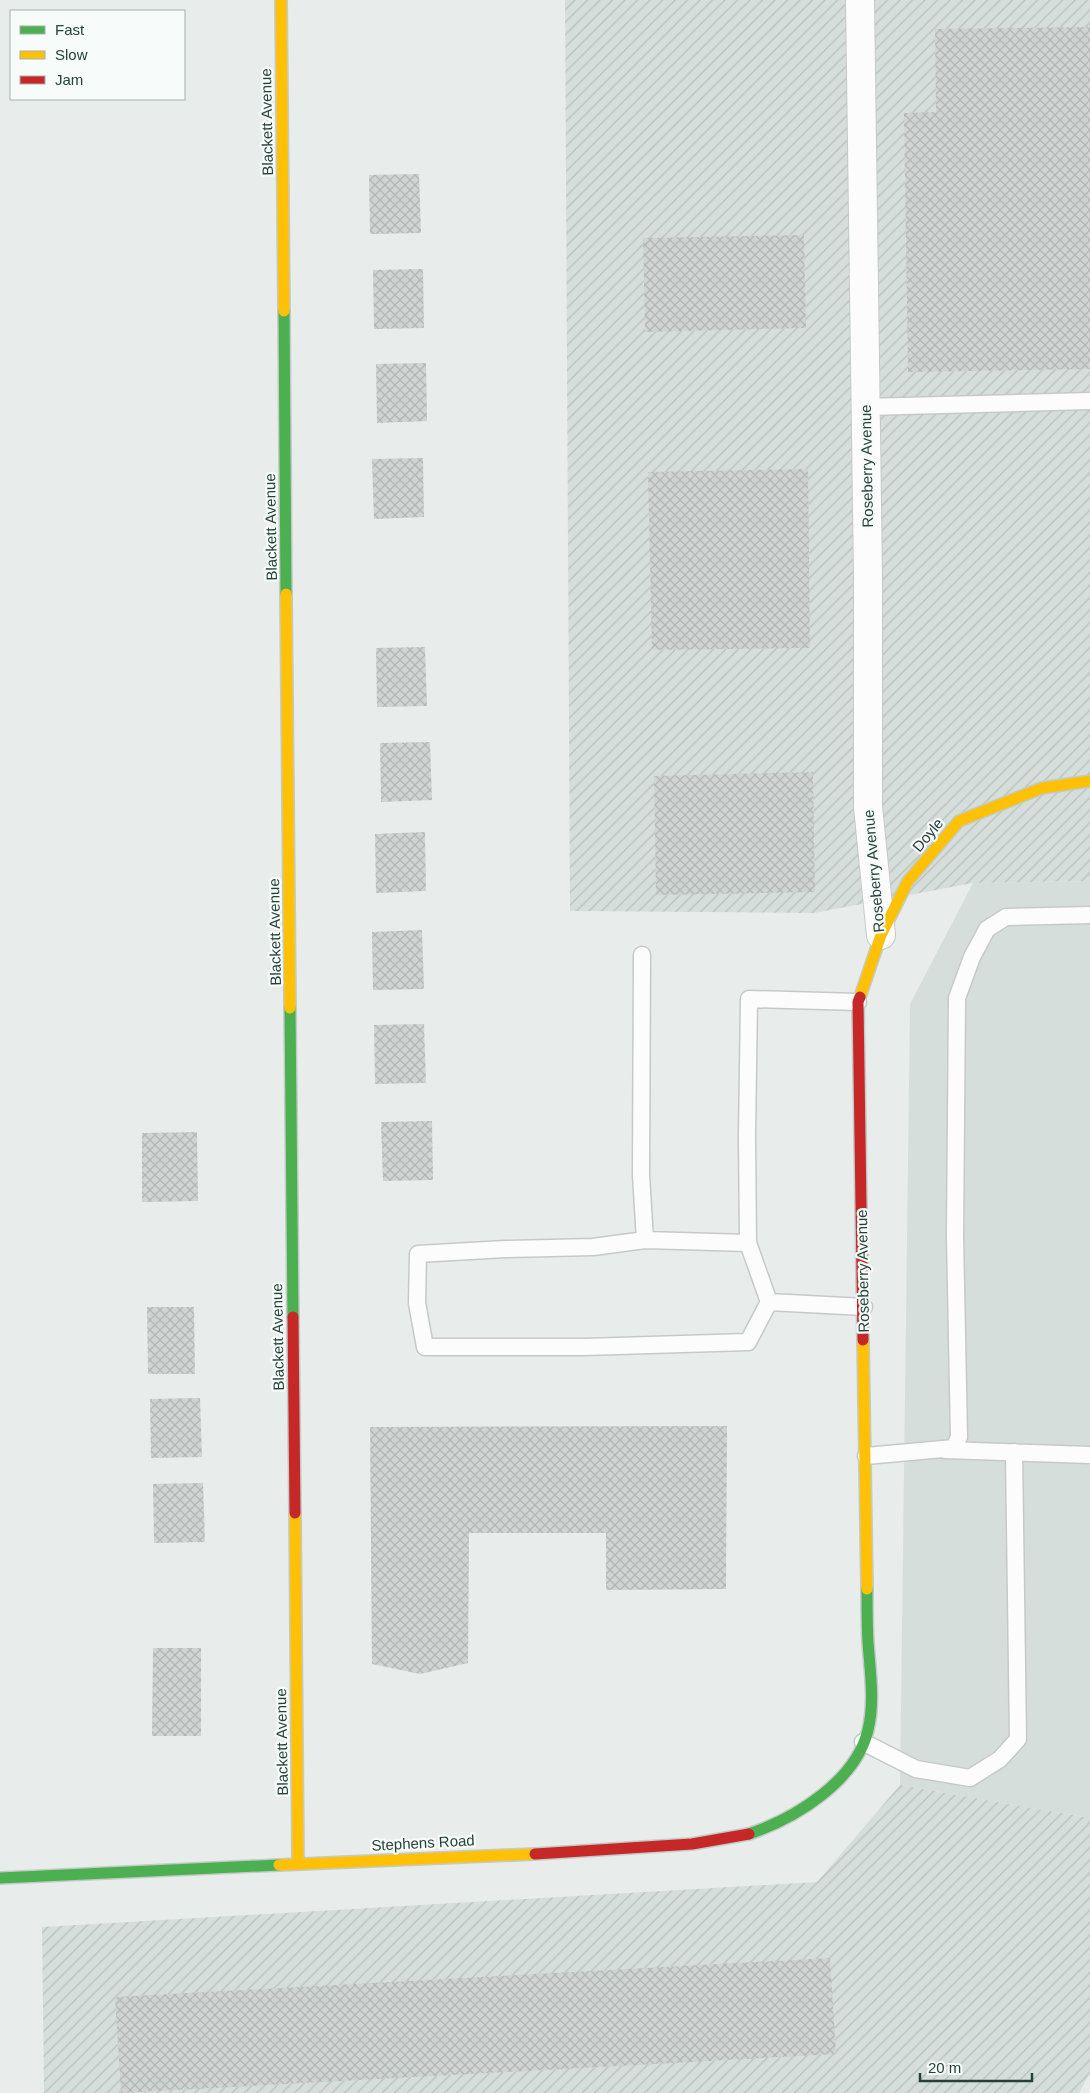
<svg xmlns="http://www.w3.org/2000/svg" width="1090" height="2093" font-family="Helvetica,sans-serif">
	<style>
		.built { fill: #d6dedb }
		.industrial { fill: url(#industrial-furrows) }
		.building { fill: url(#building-cross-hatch) }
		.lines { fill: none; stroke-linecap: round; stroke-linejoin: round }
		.lane-casing { stroke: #c5cac8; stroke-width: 19 }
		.street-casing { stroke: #c5cac8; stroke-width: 30 }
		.fast-casing { stroke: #c3cbc8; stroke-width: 14 }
		.slow-casing { stroke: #c3cbc8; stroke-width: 14 }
		.jam-casing { stroke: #c3cbc8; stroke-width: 14 }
		.lane { stroke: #fcfcfc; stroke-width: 16 }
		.street { stroke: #fcfcfc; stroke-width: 28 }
		.fast { stroke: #4caf50; stroke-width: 11 }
		.slow { stroke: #ffc107; stroke-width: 11 }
		.jam { stroke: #c62828; stroke-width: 11 }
		.labels { text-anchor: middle; stroke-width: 4.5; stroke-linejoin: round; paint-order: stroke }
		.street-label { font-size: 15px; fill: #24423a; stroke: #f7fbf9 }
	</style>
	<defs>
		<pattern id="industrial-furrows" width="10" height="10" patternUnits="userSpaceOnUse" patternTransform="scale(1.25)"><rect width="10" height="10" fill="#d6dedb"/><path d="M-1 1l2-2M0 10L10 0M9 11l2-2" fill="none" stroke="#b8c0bd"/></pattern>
		<pattern id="building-cross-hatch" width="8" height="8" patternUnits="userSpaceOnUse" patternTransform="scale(1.25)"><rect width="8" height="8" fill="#cfd4d2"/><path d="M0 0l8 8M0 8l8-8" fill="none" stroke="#b2b7b5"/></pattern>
	</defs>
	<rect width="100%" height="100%" fill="#e8edeb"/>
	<path class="built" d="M1090 881V1818L900 1785 910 1004 973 883Z"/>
	<path class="industrial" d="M565 0H1090V881L973 883 814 913 570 911Z
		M900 1785 1090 1818V2073L1079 2093H44L42 1927 817 1882Z"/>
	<path class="building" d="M1090 27V369L908 372 904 113 936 112 935 29Z
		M419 174 421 233 370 234 369 175Z
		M804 235 806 328 645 332 643 238Z
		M423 269 424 328 374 329 373 270Z
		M426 363 427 421 377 423 376 364Z
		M423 458 424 517 374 519 372 459Z
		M808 469 810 648 652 650 648 472Z
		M425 647 427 706 377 707 376 648Z
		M430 742 432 800 381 802 380 743Z
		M813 772 815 892 656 895 654 776Z
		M425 832 426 891 376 893 375 834Z
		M422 930 424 989 373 990 372 932Z
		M424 1024 426 1083 375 1084 374 1025Z
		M432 1121 433 1180 383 1181 381 1122Z
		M197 1132 198 1201 142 1202V1133Z
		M147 1307H194L195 1374H148Z
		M200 1398 202 1457 151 1458 150 1399Z
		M727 1426 726 1589 606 1590V1533H469L468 1663 420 1674 372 1664 370 1427Z
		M203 1483 205 1542 154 1543 153 1484Z
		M153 1648H201V1736H152Z
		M830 1958 836 2054 121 2093 115 1997Z"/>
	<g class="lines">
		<defs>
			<path id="lane" d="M866 407 1090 401
				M642 955 641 1175 645 1240 593 1247 505 1249 418 1254 417 1303 425 1347H585L748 1342 769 1302 864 1307
				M645 1240 748 1243 747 1136 749 999 858 1002
				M748 1243 769 1302
				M945 1450 1090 1455
				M866 1456 954 1448 959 1437 955 1236 957 998 972 957 987 929 1006 917 1090 915
				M863 1742 916 1769 970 1778 1000 1759 1018 1739 1014 1452"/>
			<path id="street" d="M860 0 868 576V807L881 935"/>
			<path id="fast" d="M284 311 286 594
				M290 1008 293 1317
				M749 1834C796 1818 856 1781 868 1730 875 1701 870 1672 868 1642 867 1625 867 1607 867 1589
				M0 1878 279 1865"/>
			<path id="slow" d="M281 0 284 311
				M286 594 290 1008
				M860 997 881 935 908 881 959 821 1042 788 1090 781
				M863 1340 867 1589
				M295 1513 298 1863
				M279 1865 535 1854"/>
			<path id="jam" d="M860 997 858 1002 863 1340
				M293 1317 295 1513
				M535 1854 692 1844 749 1834"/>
		</defs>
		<use href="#lane" class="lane-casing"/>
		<use href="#street" class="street-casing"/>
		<use href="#fast" class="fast-casing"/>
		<use href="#slow" class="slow-casing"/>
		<use href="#jam" class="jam-casing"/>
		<use href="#lane" class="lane"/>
		<use href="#street" class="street"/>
		<use href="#fast" class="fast"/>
		<use href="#slow" class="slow"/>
		<use href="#jam" class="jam"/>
	</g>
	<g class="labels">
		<g class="street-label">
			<text transform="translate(267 122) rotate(-91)" y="5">Blackett Avenue</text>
			<text transform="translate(867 466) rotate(-91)" y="5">Roseberry Avenue</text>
			<text transform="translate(271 527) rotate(-91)" y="5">Blackett Avenue</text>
			<text transform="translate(928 835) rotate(-50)" y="5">Doyle</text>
			<text transform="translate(874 871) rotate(-95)" y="5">Roseberry Avenue</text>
			<text transform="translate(275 932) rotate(-91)" y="5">Blackett Avenue</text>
			<text transform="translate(863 1271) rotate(-91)" y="5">Roseberry Avenue</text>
			<text transform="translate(278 1337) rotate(-91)" y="5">Blackett Avenue</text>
			<text transform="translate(282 1742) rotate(-91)" y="5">Blackett Avenue</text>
			<text transform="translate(423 1843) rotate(-3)" y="5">Stephens Road</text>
		</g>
	</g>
	<rect x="10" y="10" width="175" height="90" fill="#f7fbf9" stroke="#a3b1ad"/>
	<rect x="20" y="26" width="25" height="8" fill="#4caf50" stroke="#a3b1ad"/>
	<text x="55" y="35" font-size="15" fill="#24423a">Fast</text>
	<rect x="20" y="51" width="25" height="8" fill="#ffc107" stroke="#a3b1ad"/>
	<text x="55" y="60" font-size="15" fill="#24423a">Slow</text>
	<rect x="20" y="76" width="25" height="8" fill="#c62828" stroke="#a3b1ad"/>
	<text x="55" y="85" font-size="15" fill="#24423a">Jam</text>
	<path d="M920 2073v8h112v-8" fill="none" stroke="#24423a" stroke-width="2.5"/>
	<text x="928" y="2073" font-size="15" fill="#24423a" stroke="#f7fbf9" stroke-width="4" paint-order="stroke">20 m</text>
</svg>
